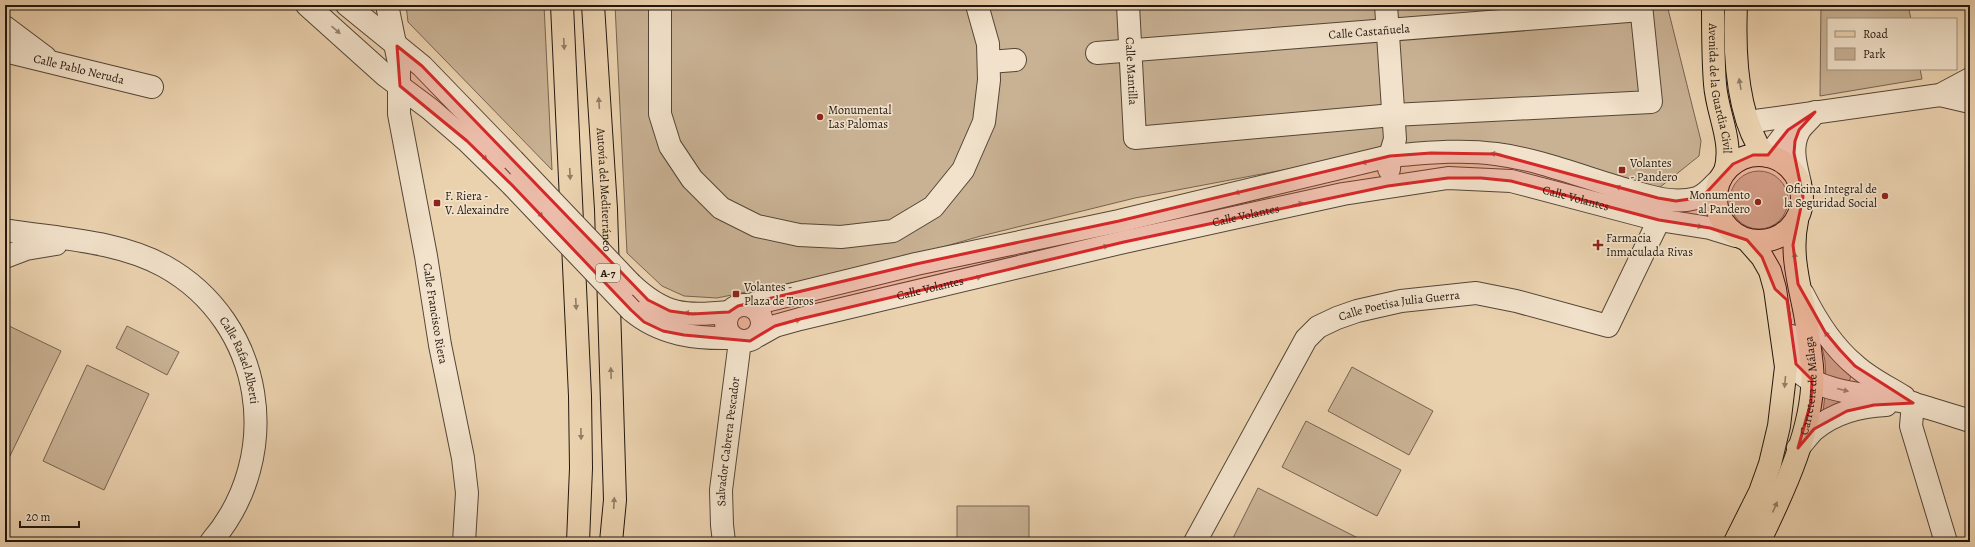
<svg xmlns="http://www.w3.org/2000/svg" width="1975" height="547" font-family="Alegreya,serif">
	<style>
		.green { fill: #c9b294; stroke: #766452 }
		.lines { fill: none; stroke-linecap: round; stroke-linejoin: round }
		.minor-casing { stroke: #544637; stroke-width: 24 }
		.major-casing { stroke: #22170f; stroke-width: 24 }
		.highway-casing { stroke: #22170f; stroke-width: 24 }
		.minor { stroke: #f2e2cb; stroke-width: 22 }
		.major { stroke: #ebd2af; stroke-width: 22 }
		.highway { stroke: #ebd2af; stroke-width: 22 }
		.minor-bridge-casing { stroke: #544637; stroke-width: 24; stroke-linecap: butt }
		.minor-bridge { stroke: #f2e2cb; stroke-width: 22 }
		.oneway { fill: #948776 }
		.oneway2 { fill: #917e67 }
		.marked { fill: #d62828; fill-opacity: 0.2; stroke: #d62828; stroke-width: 3; stroke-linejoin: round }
		.poi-dot { fill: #8f2418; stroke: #f2e2cb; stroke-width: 1.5 }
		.labels { text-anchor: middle; stroke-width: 3.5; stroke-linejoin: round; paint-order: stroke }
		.shield { fill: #f2e2cb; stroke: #605447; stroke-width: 1 }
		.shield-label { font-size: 11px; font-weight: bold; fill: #22170f }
		.street-label { font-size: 12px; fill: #22170f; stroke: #f2e2cb }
		.poi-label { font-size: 12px; fill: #22170f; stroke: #f2e2cb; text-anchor: start }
	</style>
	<rect width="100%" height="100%" fill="#ebd2af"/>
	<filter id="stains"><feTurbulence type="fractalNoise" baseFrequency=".005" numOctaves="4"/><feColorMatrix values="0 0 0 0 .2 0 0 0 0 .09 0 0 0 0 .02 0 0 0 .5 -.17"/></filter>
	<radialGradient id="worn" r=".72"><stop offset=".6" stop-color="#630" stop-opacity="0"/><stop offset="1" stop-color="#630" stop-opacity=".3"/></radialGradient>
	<path class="green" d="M406 5H544L552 170 408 22Z
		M615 5H1667L1701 141 1699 156 1659 188 1394 149 1135 198 981 236 883 264 717 298 684 296 662 286 627 253Z
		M1821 5H1908L1911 19H1828V69H1920L1922 79 1820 96Z
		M1730 200a29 29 0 1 1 58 0a29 29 0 1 1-58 0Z
		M5 324 61 351 8 460 5 458Z
		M127 326 179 352 167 375 116 348Z
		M1820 338 1853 370 1847 388 1826 379 1825 361Z
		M87 365 149 394 104 490 43 461Z
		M1352 367 1433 411 1409 455 1328 411Z
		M1825 395 1845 400 1844 406 1823 412Z
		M1306 421 1401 470 1377 516 1282 467Z
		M1258 488 1366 542H1231Z
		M957 506H1029V542H957Z"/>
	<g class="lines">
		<defs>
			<g id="minor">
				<path d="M307 5 386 76 430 109 467 141 512 185"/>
				<path d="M347 5 422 66 513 160"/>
				<path id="s1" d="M387 5 399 63V114L426 256 440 345 463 458 467 493 464 542"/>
				<path d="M660 5V114L670 146 692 179 721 208 757 226 799 235 841 237 893 231 933 207 963 170 984 122 989 80 988 44 977 5"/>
				<path id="s2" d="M1128 5 1135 138 1393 115 1651 102 1641 5"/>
				<path d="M1386 5 1395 139 1390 156 1389 169"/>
				<path d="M5 27 45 57"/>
				<path id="s3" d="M5 51 152 87"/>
				<path id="s4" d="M1097 53 1641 10"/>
				<path d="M989 62 1015 60"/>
				<path d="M1940 95 1970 102"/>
				<path d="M1748 122 1940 95 1970 79"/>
				<path d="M1768 156 1788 130 1800 120"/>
				<path d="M1800 183C1796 166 1790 147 1799 131 1803 124 1811 119 1815 112"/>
				<path id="s5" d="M5 230C58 239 116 240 164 266 265 322 285 456 211 542"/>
				<path d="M5 257 26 249 56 244"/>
				<path d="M631 284C665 316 684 316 729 312"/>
				<path d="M1803 294C1816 320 1832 346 1855 365 1869 378 1888 387 1904 397"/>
				<circle cx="744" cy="323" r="18"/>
				<path d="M749 305 916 264 1119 221 1390 156C1425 153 1461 149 1496 154 1536 159 1575 174 1614 186 1640 193 1669 206 1697 198 1706 195 1713 186 1720 179"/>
				<path d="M631 310C660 335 696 339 733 338"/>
				<path id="s6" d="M759 335 775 326 800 319 1124 242 1343 194 1448 178 1511 181 1659 220 1710 228 1736 236"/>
				<path d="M1792 336C1793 348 1793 363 1800 372 1820 394 1886 396 1914 404 1933 409 1951 415 1970 421"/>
				<path d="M1913 403 1911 426 1946 542"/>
				<path d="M1798 448C1804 442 1809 434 1815 429 1835 413 1861 406 1886 405"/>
				<path id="s7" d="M724 542 722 525 721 490 740 341"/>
				<path id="s8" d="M1195 542 1306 339 1318 327 1337 318 1357 311 1401 301 1476 293 1516 301 1608 326 1659 220V206"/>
			</g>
			<g id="major">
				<path id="s9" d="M1713 5C1713 31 1713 58 1715 84 1717 114 1734 142 1725 171"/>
				<path d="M1736 5C1734 52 1736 116 1764 155"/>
				<circle cx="1759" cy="198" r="43"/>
				<path d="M1735 542 1760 492 1770 464 1779 426 1786 367 1775 289 1770 271 1762 257 1747 240"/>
				<path id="s10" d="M1759 542C1783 493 1817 422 1812 366 1810 349 1808 331 1805 314 1799 283 1790 253 1797 221"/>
			</g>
			<g id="highway">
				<path d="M562 5 580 396 581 468 578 542"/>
				<path id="s11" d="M593 5 606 209 615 500 611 542"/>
			</g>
		</defs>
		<use href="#minor" class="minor-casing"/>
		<use href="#major" class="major-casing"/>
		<use href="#highway" class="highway-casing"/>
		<use href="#minor" class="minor"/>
		<use href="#major" class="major"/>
		<use href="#highway" class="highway"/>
		<defs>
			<path id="minor-bridge" d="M513 160 631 284
				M512 185 631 310"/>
		</defs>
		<use href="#minor-bridge" class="minor-bridge-casing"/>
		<use href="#minor-bridge" class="minor-bridge"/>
	</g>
	<defs><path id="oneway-solid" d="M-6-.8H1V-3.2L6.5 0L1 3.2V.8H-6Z"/></defs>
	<g class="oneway">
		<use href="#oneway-solid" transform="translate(336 30) rotate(41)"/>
		<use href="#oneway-solid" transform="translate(1496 154) rotate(-173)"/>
		<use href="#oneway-solid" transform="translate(483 156) rotate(44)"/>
		<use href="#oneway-solid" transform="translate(1367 162) rotate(166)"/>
		<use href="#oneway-solid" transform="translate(1621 188) rotate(-163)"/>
		<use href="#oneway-solid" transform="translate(1240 192) rotate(166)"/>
		<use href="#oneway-solid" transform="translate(1298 204) rotate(-13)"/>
		<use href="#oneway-solid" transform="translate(539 213) rotate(47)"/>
		<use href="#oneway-solid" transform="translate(1697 226) rotate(11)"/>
		<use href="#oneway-solid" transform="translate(1103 247) rotate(-14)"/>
		<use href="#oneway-solid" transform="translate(976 278) rotate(-14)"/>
		<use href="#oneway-solid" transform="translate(690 313) rotate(-176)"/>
		<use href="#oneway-solid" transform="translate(795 321) rotate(-15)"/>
		<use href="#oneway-solid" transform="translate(1828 336) rotate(-128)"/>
		<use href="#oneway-solid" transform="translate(1843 390) rotate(14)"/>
	</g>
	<g class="oneway2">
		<use href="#oneway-solid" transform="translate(564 44) rotate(87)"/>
		<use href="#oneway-solid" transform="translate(1740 84) rotate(-100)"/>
		<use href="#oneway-solid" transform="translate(599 103) rotate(-94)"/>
		<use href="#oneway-solid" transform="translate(570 174) rotate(87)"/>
		<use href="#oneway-solid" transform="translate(1795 258) rotate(-95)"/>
		<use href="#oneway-solid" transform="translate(576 304) rotate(87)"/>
		<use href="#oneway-solid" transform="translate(611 373) rotate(-92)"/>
		<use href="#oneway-solid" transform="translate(1785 382) rotate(95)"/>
		<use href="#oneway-solid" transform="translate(581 434) rotate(89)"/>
		<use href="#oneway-solid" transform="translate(614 503) rotate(-87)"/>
		<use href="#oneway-solid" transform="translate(1775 507) rotate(-67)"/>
	</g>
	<path class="marked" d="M397 46 422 66 648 300 670 311 692 314 729 312 738 306 916 264 1119 221 1390 156 1431 153 1496 154 1658 198 1676 201 1697 198 1706 193 1733 164 1753 155H1768L1788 130 1815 112 1799 130 1795 141 1794 153 1803 197 1793 245 1798 284 1825 332 1840 350 1855 366 1913 403 1874 405 1847 411 1814 429 1798 448 1811 402 1812 380 1796 364 1787 300 1775 289 1762 257 1747 240 1710 228 1659 220 1511 181 1481 178H1448L1388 186 1124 242 800 319 775 326 750 341 684 335 663 331 644 322 631 310 512 185 467 141 400 86Z"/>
	<g class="poi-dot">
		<circle cx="820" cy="117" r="4"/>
		<rect x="1618" y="166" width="8" height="8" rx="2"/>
		<circle cx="1885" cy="196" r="4"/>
		<circle cx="1758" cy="202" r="4"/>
		<rect x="433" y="199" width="8" height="8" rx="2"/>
		<path d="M1596 239h4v4h4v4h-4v4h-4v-4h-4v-4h4z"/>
		<rect x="732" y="290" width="8" height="8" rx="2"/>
	</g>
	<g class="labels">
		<rect class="shield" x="596" y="264" width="24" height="18" rx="3"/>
		<g class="shield-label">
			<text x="608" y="277">A-7</text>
		</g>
		<g class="street-label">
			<text dy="4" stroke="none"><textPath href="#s4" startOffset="273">Calle Castañuela</textPath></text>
			<text dy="4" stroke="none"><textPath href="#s3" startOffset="76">Calle Pablo Neruda</textPath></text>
			<text dy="4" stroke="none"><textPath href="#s2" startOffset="66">Calle Mantilla</textPath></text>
			<text dy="4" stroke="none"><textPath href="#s9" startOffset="84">Avenida de la Guardia Civil</textPath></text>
			<text dy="4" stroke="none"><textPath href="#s11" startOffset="185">Autovía del Mediterráneo</textPath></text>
			<text dy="4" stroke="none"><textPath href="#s6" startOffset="838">Calle Volantes</textPath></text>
			<text dy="4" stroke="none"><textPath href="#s6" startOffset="502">Calle Volantes</textPath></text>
			<text dy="4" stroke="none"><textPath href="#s6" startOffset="178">Calle Volantes</textPath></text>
			<text dy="4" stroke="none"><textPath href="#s8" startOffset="333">Calle Poetisa Julia Guerra</textPath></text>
			<text dy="4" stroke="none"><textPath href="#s1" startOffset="313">Calle Francisco Riera</textPath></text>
			<text dy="4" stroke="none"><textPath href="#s5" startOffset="289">Calle Rafael Alberti</textPath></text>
			<text dy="4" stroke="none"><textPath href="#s10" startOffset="166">Carretera de Málaga</textPath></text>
			<text dy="4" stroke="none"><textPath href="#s7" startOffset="101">Salvador Cabrera Pescador</textPath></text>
		</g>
		<g class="poi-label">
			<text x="828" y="114">Monumental<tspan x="828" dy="14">Las Palomas</tspan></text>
			<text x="1630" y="167">Volantes<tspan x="1630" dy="14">- Pandero</tspan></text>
			<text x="1877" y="193" text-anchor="end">Oficina Integral de<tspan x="1877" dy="14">la Seguridad Social</tspan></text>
			<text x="1750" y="199" text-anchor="end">Monumento<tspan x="1750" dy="14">al Pandero</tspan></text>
			<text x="445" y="200">F. Riera -<tspan x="445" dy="14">V. Alexaindre</tspan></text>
			<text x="1606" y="242">Farmacia<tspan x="1606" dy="14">Inmaculada Rivas</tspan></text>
			<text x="744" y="291">Volantes -<tspan x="744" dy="14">Plaza de Toros</tspan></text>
		</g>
	</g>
	<rect width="1975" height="547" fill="none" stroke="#ebd2af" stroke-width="20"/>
	<rect x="6" y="6" width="1963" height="535" fill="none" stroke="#22170f" stroke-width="2"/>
	<rect x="10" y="10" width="1955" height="527" fill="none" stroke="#22170f"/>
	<rect x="1827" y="18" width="130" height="52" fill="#f2e2cb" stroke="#9f9180"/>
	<rect x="1835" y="31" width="20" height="6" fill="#ebd2af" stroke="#9f9180"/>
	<text x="1863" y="38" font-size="12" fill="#22170f">Road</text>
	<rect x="1835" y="48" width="20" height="12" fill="#c9b294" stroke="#9f9180"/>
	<text x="1863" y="58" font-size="12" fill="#22170f">Park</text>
	<path d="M20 521v6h59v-6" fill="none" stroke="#22170f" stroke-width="2"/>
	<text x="26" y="521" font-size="12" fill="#22170f" stroke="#f2e2cb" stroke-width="3" paint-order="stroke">20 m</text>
	<rect width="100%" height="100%" filter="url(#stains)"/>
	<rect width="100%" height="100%" fill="url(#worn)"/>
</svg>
